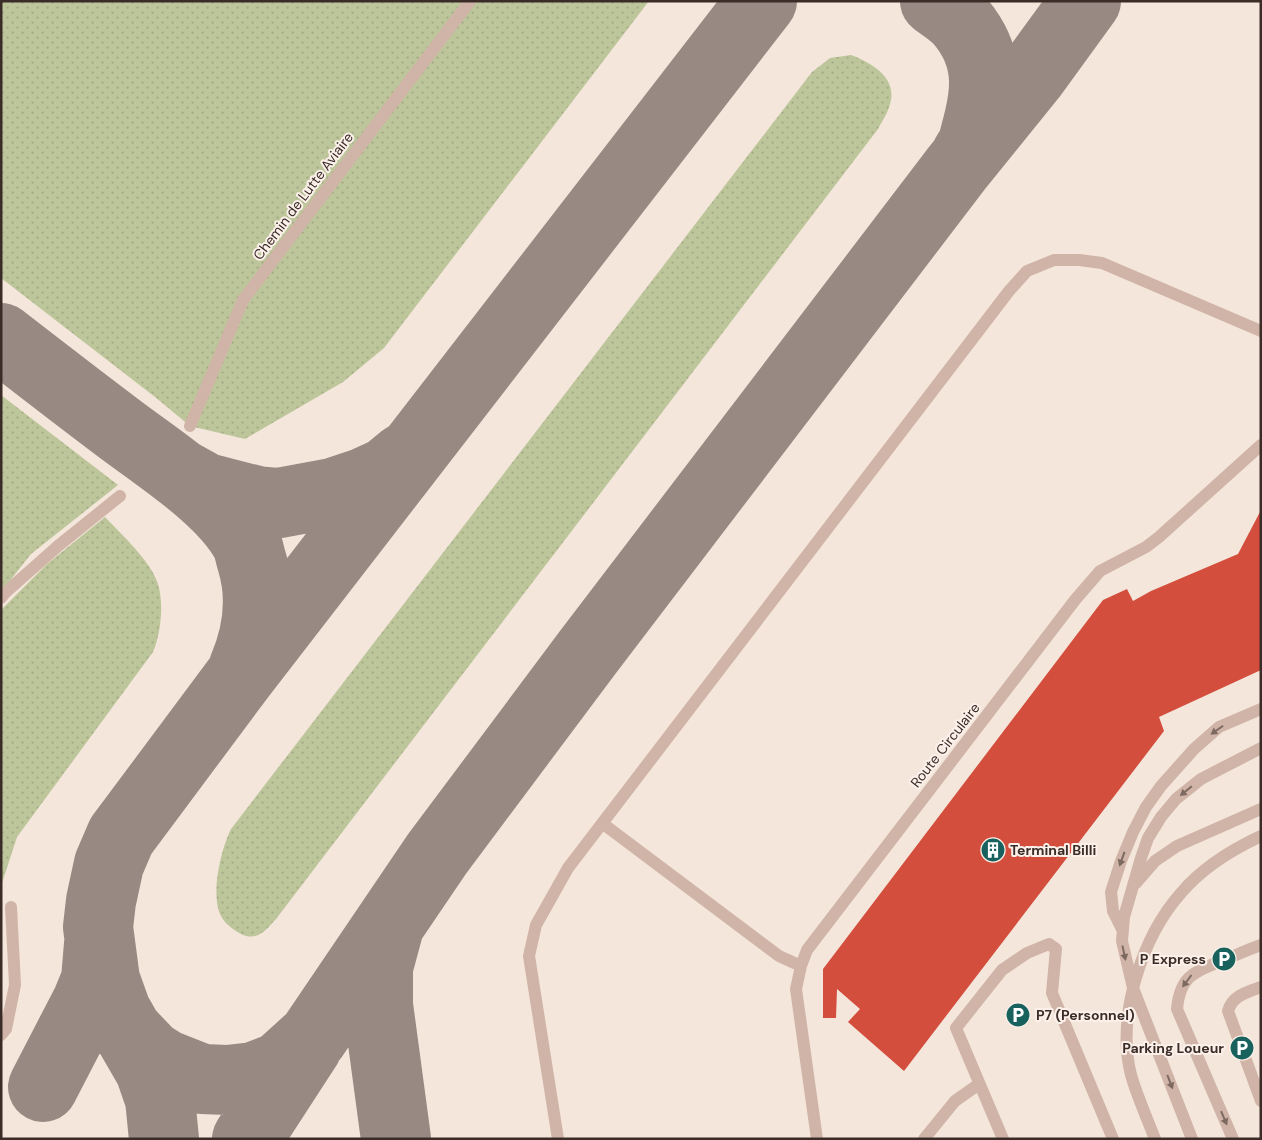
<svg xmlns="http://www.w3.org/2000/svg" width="1262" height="1140" font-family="'DM Sans',sans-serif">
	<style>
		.grass { fill: url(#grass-dots) }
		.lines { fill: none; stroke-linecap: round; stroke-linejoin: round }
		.taxiway { stroke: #988982; stroke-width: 70 }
		.building { fill: #d34e3c }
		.minor { stroke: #cfb4a7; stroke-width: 12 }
		.oneway { fill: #7e6961 }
		.labels { text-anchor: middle; stroke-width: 4; stroke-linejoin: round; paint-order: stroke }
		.street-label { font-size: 14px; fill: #3b2c28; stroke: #fcf1ea }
		.poi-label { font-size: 14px; font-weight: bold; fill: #3b2c28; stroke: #fcf1ea; text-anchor: start }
	</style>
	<defs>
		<pattern id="grass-dots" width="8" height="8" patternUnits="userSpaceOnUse" patternTransform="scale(1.25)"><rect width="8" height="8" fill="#bdc69a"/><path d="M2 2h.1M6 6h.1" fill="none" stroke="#a3aa85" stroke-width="1.8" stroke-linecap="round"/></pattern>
	</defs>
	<rect width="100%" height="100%" fill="#f5e6dc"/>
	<path class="grass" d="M1 1H649L384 348 343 382 245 439 190 426 155 397 1 278Z
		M851 55C872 63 898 78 890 104 888 113 882 121 878 129L276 919C266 930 257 942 241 934 234 930 225 924 221 916 210 895 221 849 231 829L812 72 830 58Z
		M1 395 118 485 31 554 1 592Z
		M105 517C121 534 151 561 158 584 164 604 161 633 153 652L17 837 1 886V610L47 564Z"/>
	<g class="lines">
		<path class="taxiway" d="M762 1 241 675 121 836 109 864 101 901 98 927 105 980 116 1011 128 1032 150 1055 164 1064 202 1079 228 1080 254 1077 280 1067 313 1037 437 854 588 652 957 168 1033 74 1086 1
			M935 1C943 7 953 13 960 21 995 62 985 99 972 146L967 153
			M1 338C41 369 81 400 121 430 161 460 224 500 247 544 249 549 250 556 252 562 263 598 258 634 243 669
			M179 473 206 488 257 501 279 503 333 493 363 483 387 472 404 458
			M388 930 378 967V1005L396 1139
			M128 1032 150 1070 160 1099 164 1139
			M43 1087 87 1002 96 980 99 944
			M247 1139 308 1045"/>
	</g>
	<path class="building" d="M1261 510V670L1159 717 1164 731 904 1071 848 1022 860 1009 837 989 836 1018H823V969L1103 600 1127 589 1133 601 1151 591 1238 554Z"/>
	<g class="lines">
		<path class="minor" d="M190 426 243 300 470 1
			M1 598 6 592 58 546 120 496
			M602 823 779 956 801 966
			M1136 883 1155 861 1177 846 1261 809
			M1122 929 1113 911 1111 892 1121 861 1133 832 1146 807 1161 786 1194 749 1219 727 1261 709
			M1261 987C1247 992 1232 996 1228 1011L1261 1101
			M1 1035 6 1029 15 985 11 907
			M558 1139 529 956 536 925 568 868 1009 291 1027 271 1054 260H1079L1102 263 1261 331
			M817 1139 796 989 801 966 807 950 1075 600 1100 571 1146 547 1159 537 1261 445
			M924 1139 955 1101 979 1084
			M1003 1139 956 1028 1002 970 1027 953 1049 944 1056 949 1052 993 1113 1139
			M1155 1139C1147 1118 1137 1096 1131 1075 1116 1016 1142 937 1181 893 1202 868 1231 850 1261 836
			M1192 1139 1133 988 1122 941 1124 917 1141 858 1148 838 1161 817 1176 799 1201 779 1261 748
			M1233 1139 1177 1009C1180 976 1194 972 1221 961 1234 956 1247 950 1261 945"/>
	</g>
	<defs><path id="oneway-solid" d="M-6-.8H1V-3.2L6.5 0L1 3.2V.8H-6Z" transform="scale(1.25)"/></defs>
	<g class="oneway">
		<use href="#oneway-solid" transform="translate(1217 730) rotate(145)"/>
		<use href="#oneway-solid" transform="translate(1186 791) rotate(141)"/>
		<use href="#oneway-solid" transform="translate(1122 859) rotate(110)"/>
		<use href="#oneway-solid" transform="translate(1124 953) rotate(78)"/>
		<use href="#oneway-solid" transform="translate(1187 981) rotate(127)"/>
		<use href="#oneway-solid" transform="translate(1170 1082) rotate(69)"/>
		<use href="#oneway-solid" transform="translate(1224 1118) rotate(67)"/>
	</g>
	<defs>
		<symbol id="building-disc" viewBox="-11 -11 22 22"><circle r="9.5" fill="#18615d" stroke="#fcf1ea"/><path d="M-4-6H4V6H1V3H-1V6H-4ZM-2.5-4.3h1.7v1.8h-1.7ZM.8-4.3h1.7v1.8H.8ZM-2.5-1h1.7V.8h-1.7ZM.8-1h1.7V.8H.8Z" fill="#fff"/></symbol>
		<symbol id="parking-disc" viewBox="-11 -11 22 22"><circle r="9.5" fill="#18615d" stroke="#fcf1ea"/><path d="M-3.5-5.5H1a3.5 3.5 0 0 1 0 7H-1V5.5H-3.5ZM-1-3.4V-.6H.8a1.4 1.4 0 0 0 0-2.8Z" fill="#fff"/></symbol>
	</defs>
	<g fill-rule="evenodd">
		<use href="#building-disc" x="979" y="836" width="28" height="28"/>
		<use href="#parking-disc" x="1210" y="945" width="28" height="28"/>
		<use href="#parking-disc" x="1004" y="1001" width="28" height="28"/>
		<use href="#parking-disc" x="1228" y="1034" width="28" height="28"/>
	</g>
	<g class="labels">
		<g class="street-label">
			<text transform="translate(303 196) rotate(-53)" y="5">Chemin de Lutte Aviaire</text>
			<text transform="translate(945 745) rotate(-52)" y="5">Route Circulaire</text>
		</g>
		<g class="poi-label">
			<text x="1010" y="855">Terminal Billi</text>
			<text x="1206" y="964" text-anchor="end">P Express</text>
			<text x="1036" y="1020">P7 (Personnel)</text>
			<text x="1224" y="1053" text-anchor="end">Parking Loueur</text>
		</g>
	</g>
	<rect width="1262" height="1140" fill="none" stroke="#3b2c28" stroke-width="5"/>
</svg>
